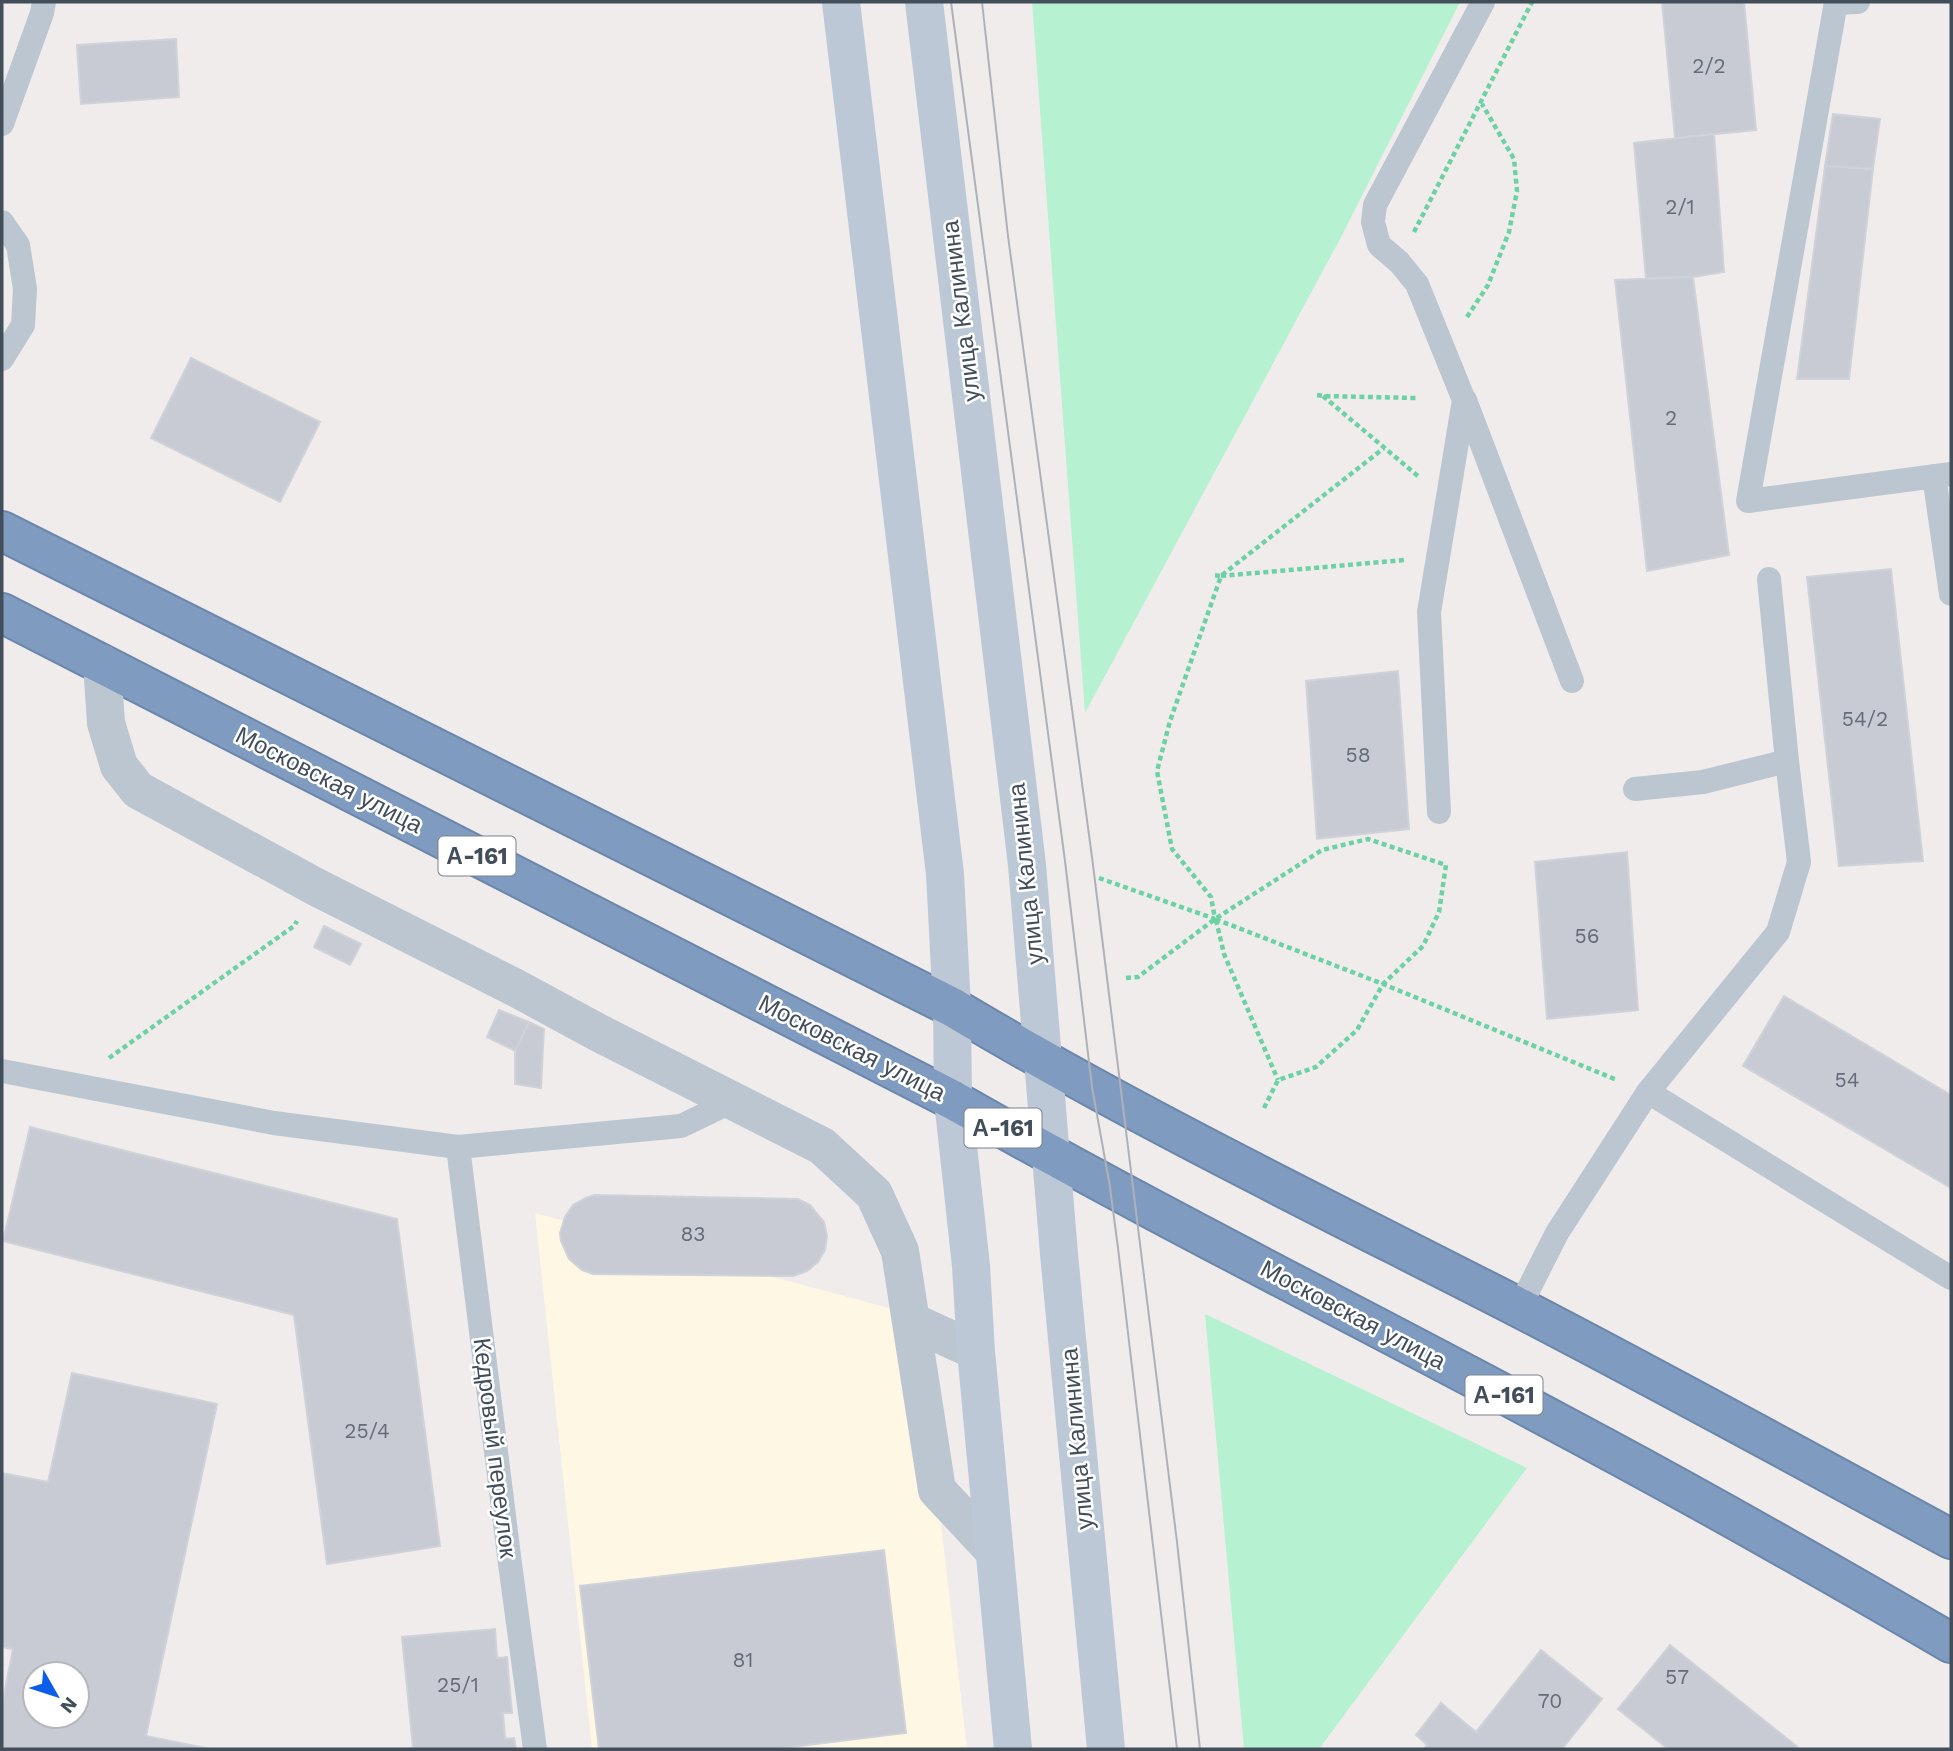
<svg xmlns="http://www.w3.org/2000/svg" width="1953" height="1751" font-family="'Work Sans',sans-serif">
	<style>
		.commercial { fill: #fdf7e3 }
		.green { fill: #b6f1d1 }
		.building { fill: #c8cbd3; stroke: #d0d2d9; stroke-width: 2; fill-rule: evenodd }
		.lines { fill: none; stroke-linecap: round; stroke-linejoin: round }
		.highway-casing { stroke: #6b86ab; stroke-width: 42 }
		.path { stroke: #6cd2a6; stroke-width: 4.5; stroke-dasharray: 5 3.5; stroke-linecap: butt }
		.lane { stroke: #bbc6d0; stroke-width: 24 }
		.street { stroke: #bbc6d0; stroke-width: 38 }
		.secondary { stroke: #bdc8d7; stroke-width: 38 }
		.highway { stroke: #809bc0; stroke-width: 38 }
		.tram { stroke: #aeb1b8; stroke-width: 2 }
		.labels { text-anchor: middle; stroke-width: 5; stroke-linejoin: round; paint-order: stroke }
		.number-label { font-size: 21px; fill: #646d79 }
		.shield { fill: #fff; stroke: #7b838c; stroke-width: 2 }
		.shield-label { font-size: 23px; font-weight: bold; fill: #434e5b }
		.street-label { font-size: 24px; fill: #434e5b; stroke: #fff }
	</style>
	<rect width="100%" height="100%" fill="#f0ecec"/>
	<path class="commercial" d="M535 1213 919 1316 937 1490 967 1749H592Z"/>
	<path class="green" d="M1032 2H1460L1340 239 1085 713Z
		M1205 1314 1527 1468 1319 1749H1244Z"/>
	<path class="building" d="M1662 2H1744L1756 130 1675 138Z
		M176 39 179 97 81 104 77 45Z
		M1833 114 1880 119 1873 169 1825 166Z
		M1714 134 1724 272 1693 277 1646 278 1634 143Z
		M1825 166 1873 169 1849 379H1797Z
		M1693 277 1729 555 1647 571 1615 280Z
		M191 358 320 422 280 502 151 438Z
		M1891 569 1923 861 1839 866 1807 577Z
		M1398 671 1409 829 1317 839 1306 681Z
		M1627 852 1638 1010 1547 1019 1535 862Z
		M324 926 361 944 350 965 314 947Z
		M1784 996 1951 1095V1188L1743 1066Z
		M499 1010 529 1022 515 1051 487 1037Z
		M529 1022 544 1029 541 1088 515 1084V1051Z
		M30 1127 397 1219 440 1546 327 1564 294 1315 3 1241Z
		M594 1195 798 1199 810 1205 824 1222 827 1236 825 1250 818 1262 807 1271 793 1276 593 1274 582 1270 569 1259 561 1241 560 1233 565 1217 573 1205 586 1198Z
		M72 1373 217 1404 146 1736 210 1749H2V1705L13 1649 2 1647V1473L48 1482ZM35 1674H77V1716H35Z
		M884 1550 906 1733 775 1749H599L580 1586Z
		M495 1629 497 1658 507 1657 512 1713H503L505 1739 514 1738 516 1749H406L413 1748 402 1637Z
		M1670 1645 1800 1749H1668L1618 1709Z
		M1541 1650 1602 1699 1562 1749H1424L1427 1745 1416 1735 1441 1703 1476 1732Z"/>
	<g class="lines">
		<defs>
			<path id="highway" d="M2 531 952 1007C1136 1117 1329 1210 1520 1308 1665 1383 1808 1462 1951 1539
				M2 613 953 1100C1166 1221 1387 1330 1603 1447 1720 1510 1836 1576 1951 1643"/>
		</defs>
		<use href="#highway" class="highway-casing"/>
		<path class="path" d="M1414 232 1532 2
			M1467 317 1488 285 1509 232 1517 191 1514 159 1482 104
			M1317 395 1323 396 1416 398
			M1323 396 1419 477
			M1222 575 1384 448
			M1221 576 1405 560
			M1099 878 1215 919 1211 897 1172 849 1157 771 1170 721 1221 576 1212 575
			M1216 920 1224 954 1278 1080
			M1126 978 1138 977 1215 919 1322 850 1368 839 1446 865 1439 912 1423 946 1383 984 1215 919
			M109 1058 294 926 297 921
			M1264 1108 1278 1080 1316 1067 1357 1030 1383 984 1617 1080"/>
		<path class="lane" d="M1836 2 1748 501 1951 474
			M1836 3 1858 2
			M2 124 42 13 44 2
			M2 222 18 245 25 289 23 325 2 359
			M1465 400 1572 681
			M1934 476 1951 594
			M1769 579 1787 761
			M1635 789 1703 782 1787 761 1799 862 1778 932 1648 1092
			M1439 812 1429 612 1464 400 1417 284 1399 262 1379 245 1373 222 1375 205 1483 2
			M2 1071 274 1123 458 1147 681 1126 733 1101
			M458 1147 510 1564 535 1749
			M1519 1308 1557 1233 1648 1092 1951 1278"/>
		<path class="street" d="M102 664 106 723 119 766 138 790 316 887 514 987 599 1033 822 1146 874 1194 900 1251 937 1490 994 1551
			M911 1321 976 1351"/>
		<path class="secondary" d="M841 2 945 874 952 1007 953 1100 971 1266 976 1351 1013 1749
			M924 2 1027 865 1059 1254 1106 1749"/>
		<use href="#highway" class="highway"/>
		<path class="tram" d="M951 2 1065 861 1092 1087 1110 1187 1118 1248 1177 1749
			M982 2 1008 236 1092 857 1177 1542 1200 1749"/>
	</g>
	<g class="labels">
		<g class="number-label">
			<text x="1709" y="73">2/2</text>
			<text x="1680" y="214">2/1</text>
			<text x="1671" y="425">2</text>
			<text x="1865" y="726">54/2</text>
			<text x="1358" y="762">58</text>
			<text x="1587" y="943">56</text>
			<text x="1847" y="1087">54</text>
			<text x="693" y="1241">83</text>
			<text x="367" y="1438">25/4</text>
			<text x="743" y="1667">81</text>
			<text x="1677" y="1684">57</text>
			<text x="458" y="1692">25/1</text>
			<text x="1550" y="1708">70</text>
		</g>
		<g class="shield">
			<rect x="438.5" y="836.5" width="77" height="39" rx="5"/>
			<rect x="964.5" y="1108.5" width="77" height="39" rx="5"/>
			<rect x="1465.5" y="1375.5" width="77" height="39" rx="5"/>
		</g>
		<g class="shield-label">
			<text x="477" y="864">А-161</text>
			<text x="1003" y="1136">А-161</text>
			<text x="1504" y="1403">А-161</text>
		</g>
		<g class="street-label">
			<text transform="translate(961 311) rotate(-97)" y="8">улица Калинина</text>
			<text transform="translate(329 780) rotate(27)" y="8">Московская улица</text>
			<text transform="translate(1026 874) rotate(-96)" y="8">улица Калинина</text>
			<text transform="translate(852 1048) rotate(27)" y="8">Московская улица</text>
			<text transform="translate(1353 1315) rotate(28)" y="8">Московская улица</text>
			<text transform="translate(1077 1439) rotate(-95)" y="8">улица Калинина</text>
			<text transform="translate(495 1448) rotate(83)" y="8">Кедровый переулок</text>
		</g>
	</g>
	<rect width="1953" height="1751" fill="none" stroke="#434e5b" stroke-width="7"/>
	<g transform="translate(56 1695) rotate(129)"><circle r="33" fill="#ffffff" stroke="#b4b8bd" stroke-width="2"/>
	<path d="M0-5L12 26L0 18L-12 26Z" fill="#0c5eea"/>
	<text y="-10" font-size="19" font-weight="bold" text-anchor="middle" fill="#434e5b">N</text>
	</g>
</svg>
